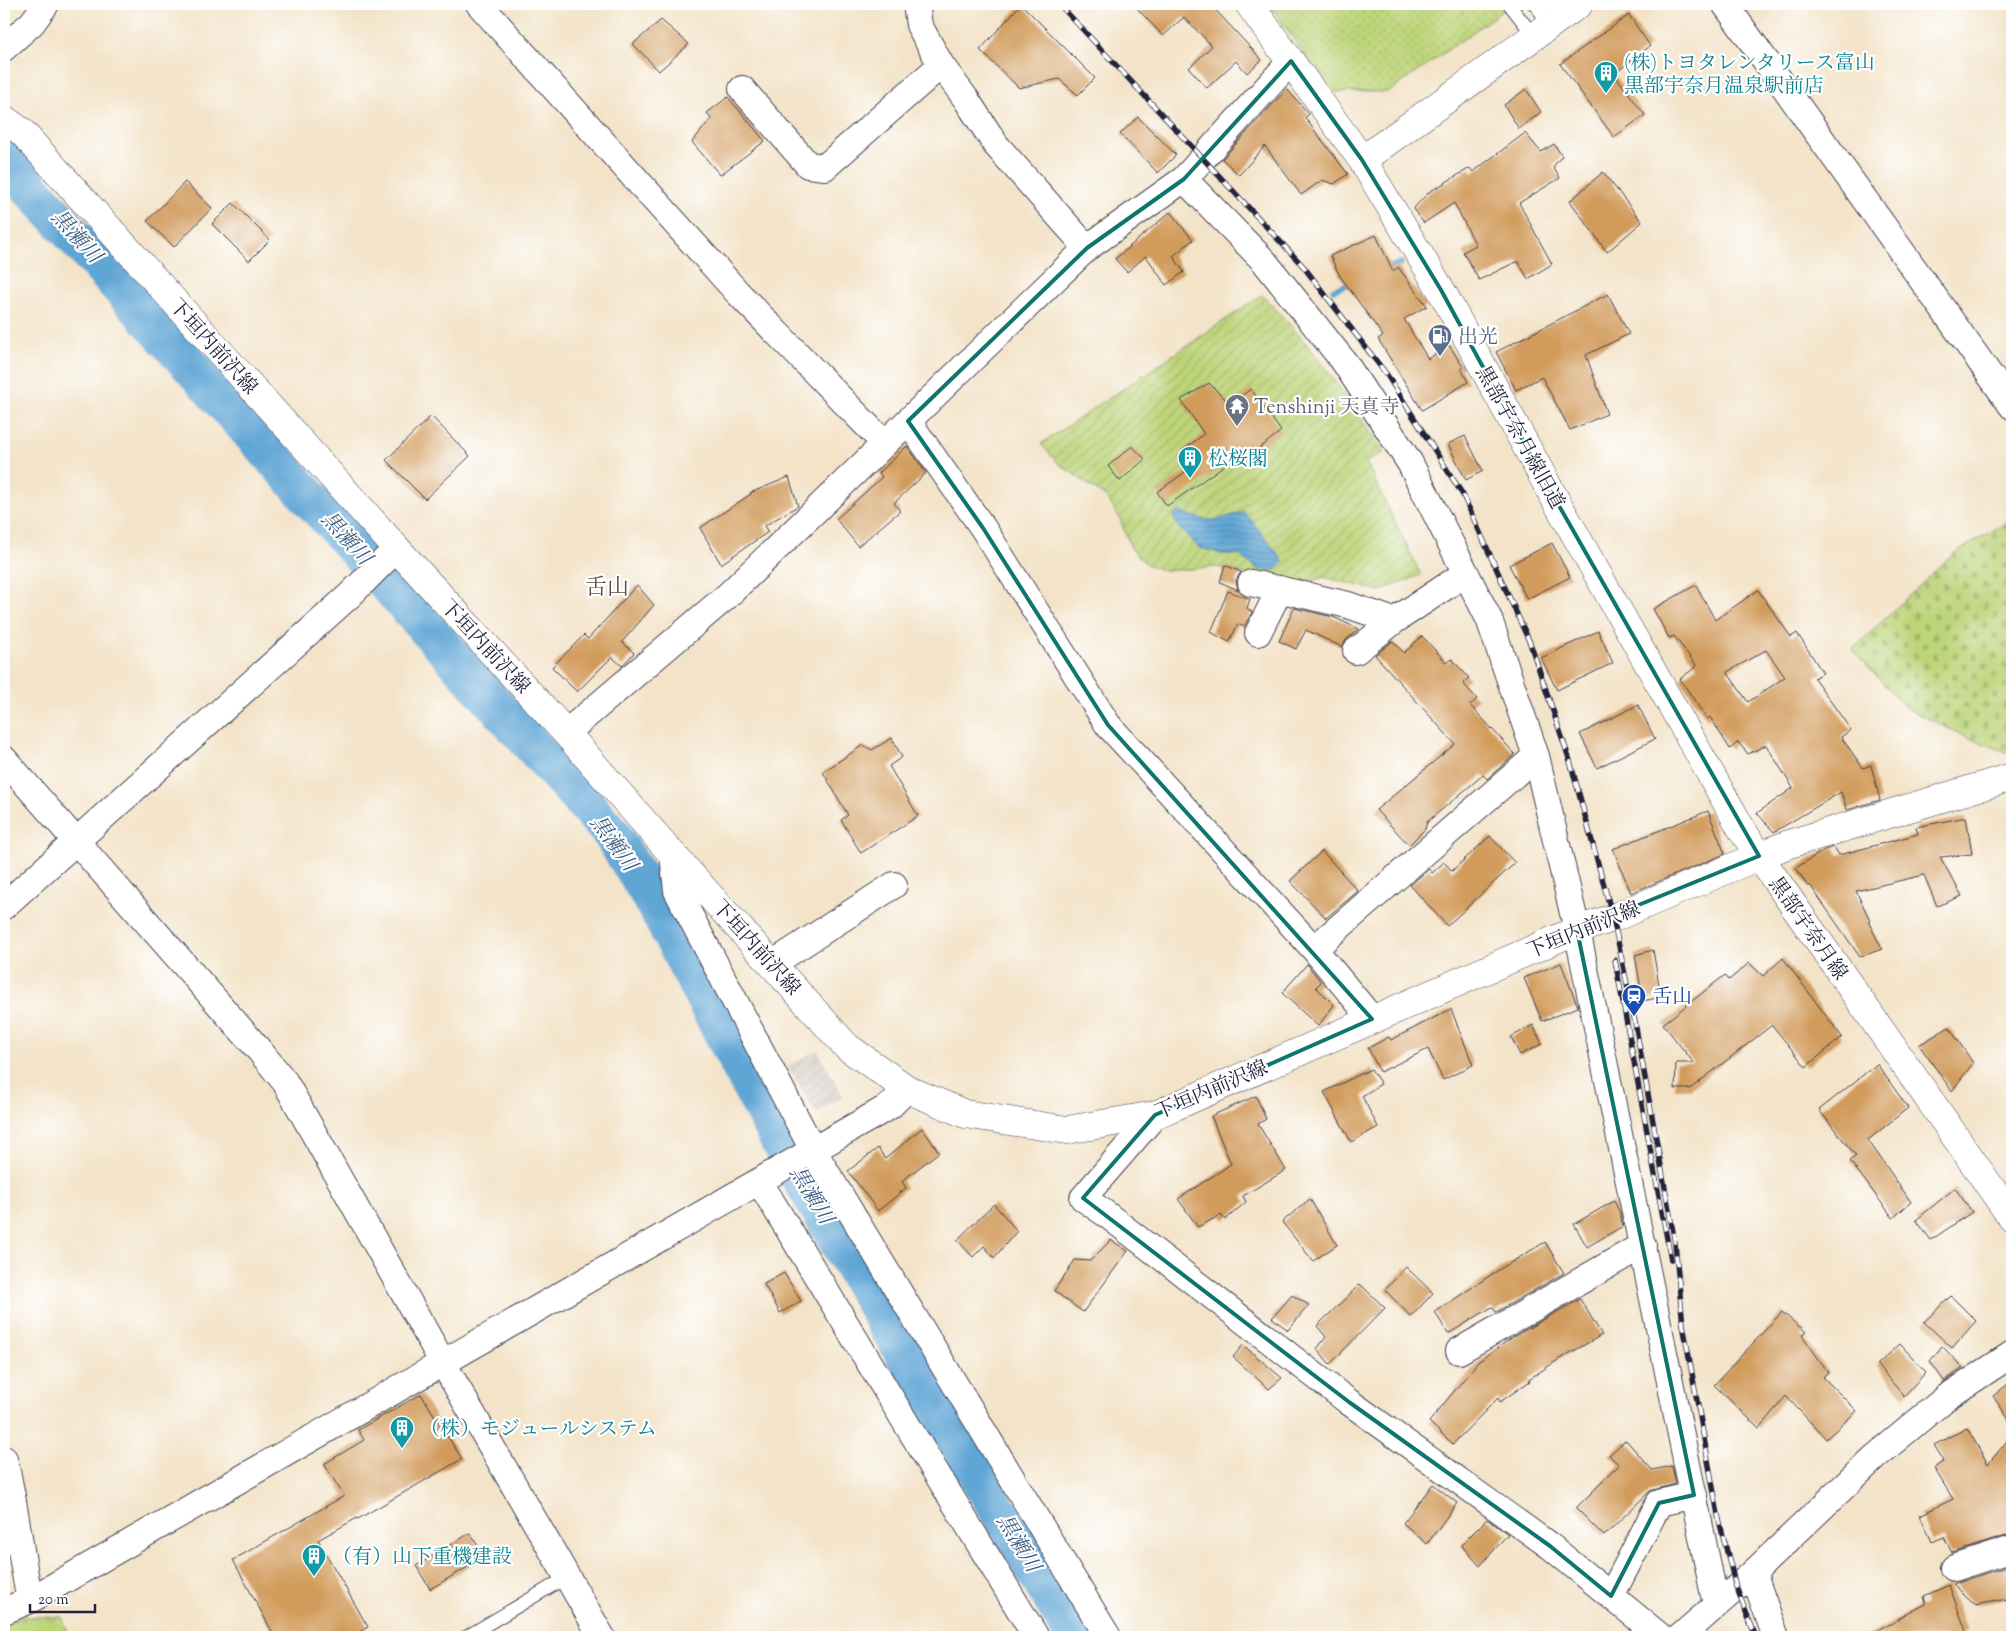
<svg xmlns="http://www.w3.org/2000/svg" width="2016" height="1641" font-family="'Sorts Mill Goudy','Noto Serif JP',serif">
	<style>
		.industrial { fill: url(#industrial-furrows) }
		.grass { fill: url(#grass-tufts); stroke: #707b5a }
		.cemetery { fill: url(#cemetery-stones); stroke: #707b5a }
		.park { fill: url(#park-dots); stroke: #707b5a }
		.garden { fill: url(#garden-furrows); stroke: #707b5a }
		.water { fill: url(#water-rules); stroke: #416488 }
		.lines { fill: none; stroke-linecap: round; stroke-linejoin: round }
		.stream { stroke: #60a6d5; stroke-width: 6 }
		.river { stroke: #60a6d5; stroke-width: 39 }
		.building { fill: #d19b5c; fill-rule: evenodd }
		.service-casing { stroke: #413f50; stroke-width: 14 }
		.minor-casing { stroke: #413f50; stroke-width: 28 }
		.tertiary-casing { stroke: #413f50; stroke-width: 29 }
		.secondary-casing { stroke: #413f50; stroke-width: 29 }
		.primary-casing { stroke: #413f50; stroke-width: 29 }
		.service { stroke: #fff; stroke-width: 12 }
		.minor { stroke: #fff; stroke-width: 26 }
		.tertiary { stroke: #fff; stroke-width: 28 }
		.secondary { stroke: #fff; stroke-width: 28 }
		.primary { stroke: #fff; stroke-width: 28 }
		.rail-casing { stroke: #22223b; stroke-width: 5.5 }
		.rail { stroke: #fff; stroke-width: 4; stroke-dasharray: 11; stroke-linecap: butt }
		.marked { fill: none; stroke: #0f766e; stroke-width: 4; stroke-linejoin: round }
		.labels { text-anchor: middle; stroke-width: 4.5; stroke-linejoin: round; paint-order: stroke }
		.culture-label { font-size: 20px; fill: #0d838f; stroke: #fff; text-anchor: start }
		.service-label { font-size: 20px; fill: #4e5e75; stroke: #fff; text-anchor: start }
		.street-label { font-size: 20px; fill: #22223b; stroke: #fff }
		.worship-label { font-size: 20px; fill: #5b616d; stroke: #fff; text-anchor: start }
		.transit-label { font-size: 20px; fill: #164399; stroke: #fff; text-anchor: start }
		.water-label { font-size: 21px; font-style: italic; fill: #3e5d80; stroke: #fff }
		.quarter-label { font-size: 22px; fill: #5f4c47; stroke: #fff }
	</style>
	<defs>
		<pattern id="industrial-furrows" width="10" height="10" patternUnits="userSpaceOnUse" patternTransform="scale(1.25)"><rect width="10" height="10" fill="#cbc3b8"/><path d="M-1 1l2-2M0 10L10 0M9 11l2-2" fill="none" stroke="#aea79f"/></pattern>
		<pattern id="grass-tufts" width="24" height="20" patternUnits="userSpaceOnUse" patternTransform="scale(1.25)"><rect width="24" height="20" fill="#bdd479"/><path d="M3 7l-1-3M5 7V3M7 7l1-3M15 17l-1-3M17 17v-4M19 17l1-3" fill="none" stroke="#a2b66a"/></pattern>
		<pattern id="cemetery-stones" width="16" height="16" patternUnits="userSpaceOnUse" patternTransform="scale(1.25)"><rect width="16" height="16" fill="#bdd479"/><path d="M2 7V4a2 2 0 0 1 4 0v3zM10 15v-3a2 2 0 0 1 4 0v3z" fill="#a2b66a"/></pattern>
		<pattern id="park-dots" width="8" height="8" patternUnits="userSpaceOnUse" patternTransform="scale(1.25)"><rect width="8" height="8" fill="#bdd479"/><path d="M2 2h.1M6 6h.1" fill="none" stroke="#a2b66a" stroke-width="1.8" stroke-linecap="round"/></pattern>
		<pattern id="garden-furrows" width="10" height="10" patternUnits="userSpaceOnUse" patternTransform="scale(1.25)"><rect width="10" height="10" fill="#bdd479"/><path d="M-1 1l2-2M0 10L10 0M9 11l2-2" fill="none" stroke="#a2b66a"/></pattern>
		<pattern id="water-rules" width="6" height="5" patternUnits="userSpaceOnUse" patternTransform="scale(1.25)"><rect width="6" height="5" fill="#60a6d5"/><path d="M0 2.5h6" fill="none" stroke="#4f87ae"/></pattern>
	</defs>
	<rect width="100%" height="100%" fill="#fff"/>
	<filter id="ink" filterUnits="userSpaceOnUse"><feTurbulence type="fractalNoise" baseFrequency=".02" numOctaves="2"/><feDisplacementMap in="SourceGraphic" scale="10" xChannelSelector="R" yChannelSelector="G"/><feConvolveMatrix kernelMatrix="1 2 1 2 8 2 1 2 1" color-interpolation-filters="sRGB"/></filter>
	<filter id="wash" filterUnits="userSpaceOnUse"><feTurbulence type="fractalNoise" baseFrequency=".0096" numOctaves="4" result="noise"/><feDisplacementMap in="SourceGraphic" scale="20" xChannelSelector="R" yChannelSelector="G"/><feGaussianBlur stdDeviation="1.12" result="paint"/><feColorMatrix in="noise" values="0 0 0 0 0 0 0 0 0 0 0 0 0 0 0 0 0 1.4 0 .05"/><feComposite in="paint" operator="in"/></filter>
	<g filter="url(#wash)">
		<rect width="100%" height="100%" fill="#f3e3c8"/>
		<path class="industrial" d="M817 1050 843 1096 816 1113 788 1066Z"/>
		<path class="grass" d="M19 1617H62L70 1637H4V1627Z"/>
		<path class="cemetery" d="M2012 519V754L1968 738 1906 708 1852 650 1952 555Z"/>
		<path class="park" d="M1269 4H1512L1389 92H1331Z"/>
		<path class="garden" d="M1262 295C1310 342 1347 397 1384 452L1366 462 1421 575 1380 591 1323 577 1305 585 1271 581 1217 567 1164 571 1146 564 1131 548 1120 519 1107 498 1058 463 1041 444Z"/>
		<path class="water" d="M1178 511C1210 523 1213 522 1244 511L1279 555 1283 562 1276 570H1259L1239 555 1222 554 1199 548 1177 526 1173 516Z"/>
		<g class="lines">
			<path class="stream" d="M1384 270 1401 263
				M1333 290 1353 282"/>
			<path class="river" d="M4 155 26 183 611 833 653 900 781 1144 894 1337 1075 1637"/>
		</g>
		<g id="blocks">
			<path class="building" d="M1021 4 1095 78 1078 95 1059 79 1019 88 980 50Z
				M1133 4H1210L1262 60 1247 73 1236 61 1207 88 1189 68 1212 46 1184 17 1163 36Z
				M1629 15 1650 46 1614 74 1645 115 1614 137 1560 64Z
				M661 20 689 44 659 71 633 44Z
				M1287 89 1309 114 1305 118 1348 174 1334 184 1322 180 1301 195 1265 146 1239 175 1222 159Z
				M1526 89 1541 112 1519 129 1504 105Z
				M728 97 765 141 720 175 692 142 711 119 707 113Z
				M1138 117 1176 155 1158 173 1120 134Z
				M1525 133 1541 152 1554 144 1562 156 1553 167 1560 178 1519 203 1552 264 1528 279 1518 261 1479 280 1463 252 1476 245 1454 203 1424 223 1413 209 1429 192 1470 168 1473 172Z
				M1603 172 1642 222 1607 252 1570 201Z
				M185 182 212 208 174 247 147 221Z
				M233 203 270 240 249 261 212 224Z
				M1170 212 1193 240 1173 256 1184 272 1166 285 1146 256 1127 272 1115 259Z
				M1376 235 1393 271 1398 267 1427 306 1404 319 1428 359 1449 345 1463 367 1461 368 1468 382 1422 410 1378 339 1383 336 1340 276 1330 256Z
				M1608 294 1629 334 1586 355 1607 414 1570 430 1542 377 1516 390 1496 352Z
				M1209 383 1230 404 1251 389 1281 431 1241 463 1236 457 1167 506 1157 492 1194 466 1182 451 1204 434 1181 400Z
				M431 416 470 456 425 499 386 460Z
				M1465 436 1483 471 1466 480 1448 444Z
				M907 446 926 473 894 503 900 511 858 546 836 519 882 477 879 473Z
				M1132 446 1145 459 1120 481 1108 466Z
				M789 477 798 506 764 526 768 532 721 564 700 528 751 494 750 493Z
				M1552 543 1570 577 1527 599 1509 565Z
				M1225 565 1241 572 1236 580 1238 590 1220 582Z
				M637 585 654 605 622 642 634 653 622 666 612 657 577 692 552 667 584 635 588 639Z
				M1696 585 1715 620 1758 590 1791 637 1797 633 1823 673 1814 678 1851 730 1841 737 1863 768 1871 765 1880 800 1847 810 1841 792 1774 832 1757 813 1793 788 1766 745 1748 754 1738 742 1730 749 1710 717 1707 719 1680 679 1697 666 1674 636 1669 638 1653 609ZM1766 650 1785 677 1748 702 1727 672Z
				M1228 591 1250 599 1247 608 1252 612 1244 627 1238 624 1229 642 1211 632Z
				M1294 608 1333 617 1359 629 1347 639 1342 647 1306 630 1296 649 1279 641Z
				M1598 631 1613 663 1557 690 1541 658Z
				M1422 636 1447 663 1452 659 1469 678 1463 683 1477 699 1470 705 1515 754 1487 779 1483 775 1427 822 1425 829 1409 845 1376 810 1455 744 1375 655 1393 641 1404 653Z
				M1638 705 1655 739 1597 768 1580 734Z
				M892 738 902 757 889 766 918 816 861 853 841 820 848 815 823 772 863 745 872 750Z
				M1708 811 1725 854 1631 893 1613 849Z
				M1966 817 1972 854 1940 857 1962 896 1937 906 1924 875 1856 891 1870 920 1868 921 1882 949 1860 957 1810 885 1808 887 1796 868 1824 850 1834 847 1839 855 1918 834 1916 827Z
				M1490 836 1515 863 1447 926 1410 885 1429 869 1432 873 1444 862 1452 871Z
				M1322 851 1358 891 1326 918 1290 881Z
				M1653 950 1661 997 1643 1001 1635 955Z
				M1783 958 1842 1037 1806 1067 1772 1025 1690 1089H1675L1676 1063H1694L1663 1024 1725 975 1729 980 1749 963 1763 976Z
				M1561 963 1578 1007 1542 1021 1524 978Z
				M1307 964 1321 982 1316 987 1334 1005 1318 1026 1282 993Z
				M1451 1009 1473 1065 1443 1080 1428 1049 1380 1072 1368 1048 1389 1037 1391 1040Z
				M1533 1025 1542 1044 1520 1055 1511 1037Z
				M1949 1027 1973 1063 1952 1091 1919 1045Z
				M1877 1064 1908 1108 1868 1140 1911 1202 1893 1218 1850 1161 1856 1156 1819 1110Z
				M1371 1069 1381 1084 1362 1096 1378 1127 1351 1142 1324 1092Z
				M1256 1096 1266 1119 1258 1124 1286 1170 1243 1196 1246 1202 1225 1220 1221 1215 1198 1227 1178 1199 1231 1164 1211 1116Z
				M922 1128 939 1152 902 1181 906 1188 878 1211 848 1171 878 1148 885 1159Z
				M1955 1188 1972 1212 1931 1240 1916 1220Z
				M1310 1199 1337 1245 1313 1261 1282 1222Z
				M1614 1201 1619 1211 1623 1226 1587 1247 1574 1224Z
				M994 1204 1017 1231 994 1258 984 1246 973 1257 957 1240Z
				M1111 1240 1128 1251 1083 1312 1054 1291 1075 1260 1090 1261Z
				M1545 1242 1564 1273 1496 1312 1492 1307 1448 1334 1435 1312 1500 1269Z
				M1406 1267 1433 1293 1411 1317 1385 1290Z
				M784 1273 801 1301 780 1313 764 1284Z
				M1360 1284 1385 1308 1330 1364 1317 1349 1326 1337 1317 1326Z
				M1292 1295 1309 1305 1288 1330 1272 1318Z
				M1951 1296 1976 1321 1952 1348 1924 1322Z
				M1580 1299 1602 1335 1561 1358 1529 1379 1530 1381 1500 1402 1498 1398 1453 1444 1429 1422 1478 1362 1513 1337Z
				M1782 1312 1806 1332 1802 1335 1828 1372 1823 1377 1857 1411 1826 1439 1786 1396 1759 1428 1714 1385Z
				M1900 1344 1926 1372 1904 1396 1877 1365Z
				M1243 1345 1282 1378 1269 1389 1233 1357Z
				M1942 1346 1963 1368 1944 1381 1930 1361Z
				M2012 1381V1424L1993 1396Z
				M421 1394 462 1459 358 1519 357 1518 318 1540 368 1627 350 1637H275L233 1560 344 1496 324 1464 364 1440 358 1430Z
				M1967 1428 1988 1464 2012 1435V1534L1952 1553 1944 1537 1932 1542 1920 1515 1953 1499 1934 1468 1944 1461 1934 1445Z
				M1626 1440 1652 1470 1672 1466 1676 1484 1650 1491 1604 1536 1576 1508 1619 1465 1609 1455Z
				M1433 1484 1457 1503 1427 1544 1403 1523Z
				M1487 1519 1508 1534 1480 1566 1461 1545Z
				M470 1533 485 1557 430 1589 416 1566Z
				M2012 1565V1598L1976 1605 1953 1584Z
				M1949 1585 1966 1631 1950 1637H1864L1926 1604 1924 1596Z"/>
		</g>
	</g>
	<g filter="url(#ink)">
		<use href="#blocks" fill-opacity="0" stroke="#413f50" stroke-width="1"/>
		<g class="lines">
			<defs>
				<path id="service" d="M1509 4 1534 36
					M1534 4 1550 24
					M466 1637 567 1577"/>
				<path id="minor" d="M479 4 738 293 884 443
					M916 4 919 25 941 65 966 99 996 145 1087 248
					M1725 4 2012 406
					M4 48 32 23 46 4
					M742 89 808 165 825 167 941 65
					M1184 179 1264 261 1345 363 1410 463 1489 619 1536 756 1577 930 1716 1605
					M908 421 983 528 1108 725 1314 949 1372 1019
					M1251 583 1348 605 1394 621
					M1258 633 1280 589
					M1356 651 1394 621 1466 573
					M566 733 727 596 1087 248 1184 179 1291 61
					M4 759 259 1050 285 1082 443 1363 602 1637
					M673 855 677 891 813 1150 1108 1637
					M4 906 350 595 386 559
					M1314 949 1536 756
					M772 964 894 885
					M1155 1115 1083 1198 1106 1214 1349 1402 1550 1546 1661 1637
					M759 1181 1036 1637
					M1459 1351 1643 1245
					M4 1459C16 1505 20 1553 30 1600
					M1954 1568 2012 1549
					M1753 1573 1776 1637
					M1611 1596 1659 1503 1694 1495
					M4 1611 30 1600 890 1106 907 1089
					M1680 1637 1753 1573 1875 1457 1947 1397 2012 1354"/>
				<path id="tertiary" d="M1249 4 1362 160 1441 290 1550 490 1741 828 1759 856
					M1362 160 1579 4"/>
				<path id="secondary" d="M4 119 22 132 398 550 566 733 673 855 847 1047 907 1089 965 1114 1067 1130 1155 1115 1577 930 1613 918 1759 856"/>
				<path id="primary" d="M2012 777 1789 844 1759 856 2012 1218"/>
			</defs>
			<use href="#service" class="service-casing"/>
			<use href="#minor" class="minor-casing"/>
			<use href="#tertiary" class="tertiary-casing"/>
			<use href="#secondary" class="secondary-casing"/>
			<use href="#primary" class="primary-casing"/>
			<use href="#service" class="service"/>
			<use href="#minor" class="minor"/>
			<use href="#tertiary" class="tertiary"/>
			<use href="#secondary" class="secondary"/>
			<use href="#primary" class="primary"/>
			<defs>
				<path id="rail" d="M1059 4 1303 266 1387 375 1463 495 1530 643 1570 761 1613 918 1634 1017 1675 1243 1683 1325
					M1615 960 1671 1260
					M1682 1319 1719 1520 1736 1587 1756 1637"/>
			</defs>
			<use href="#rail" class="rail-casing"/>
			<use href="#rail" class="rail"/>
		</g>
	</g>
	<path class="marked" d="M1291 61 1362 160 1441 290 1550 490 1759 856 1577 930 1694 1495 1659 1503 1611 1596 1550 1546 1349 1402 1083 1198 1155 1115 1372 1019 1108 725 983 528 908 421 1087 248 1184 179Z"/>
	<defs>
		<symbol id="building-pin" viewBox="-11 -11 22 30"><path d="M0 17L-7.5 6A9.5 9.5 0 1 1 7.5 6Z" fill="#0f9aa8" stroke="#fff"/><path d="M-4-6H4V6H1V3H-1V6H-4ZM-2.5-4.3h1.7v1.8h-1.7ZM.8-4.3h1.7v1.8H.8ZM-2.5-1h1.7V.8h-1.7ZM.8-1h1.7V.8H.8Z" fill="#fff"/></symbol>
		<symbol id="fuel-pin" viewBox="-11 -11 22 30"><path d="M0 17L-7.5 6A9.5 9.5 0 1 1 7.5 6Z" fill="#5c6f8a" stroke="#fff"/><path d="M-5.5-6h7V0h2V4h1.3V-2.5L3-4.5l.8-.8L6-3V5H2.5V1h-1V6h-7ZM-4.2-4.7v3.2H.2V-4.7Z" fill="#fff"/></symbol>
		<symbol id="temple-pin" viewBox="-11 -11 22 30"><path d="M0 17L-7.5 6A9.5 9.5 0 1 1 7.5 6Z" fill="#6b7280" stroke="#fff"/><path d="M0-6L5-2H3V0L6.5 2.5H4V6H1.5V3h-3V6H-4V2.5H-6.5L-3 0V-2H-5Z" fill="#fff"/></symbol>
		<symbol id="station-pin" viewBox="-11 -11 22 30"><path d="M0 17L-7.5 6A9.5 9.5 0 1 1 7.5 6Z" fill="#1a4fb4" stroke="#fff"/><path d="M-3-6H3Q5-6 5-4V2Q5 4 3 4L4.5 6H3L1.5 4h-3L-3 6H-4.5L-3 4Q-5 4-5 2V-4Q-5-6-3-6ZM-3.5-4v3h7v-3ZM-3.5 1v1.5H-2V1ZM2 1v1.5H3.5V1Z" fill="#fff"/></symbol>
	</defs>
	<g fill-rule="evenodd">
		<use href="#building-pin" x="1592" y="59" width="28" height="38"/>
		<use href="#fuel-pin" x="1426" y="322" width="28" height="38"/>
		<use href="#temple-pin" x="1223" y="392" width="28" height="38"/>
		<use href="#building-pin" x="1176" y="444" width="28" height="38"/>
		<use href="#station-pin" x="1620" y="982" width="28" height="38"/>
		<use href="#building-pin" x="388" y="1414" width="28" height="38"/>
		<use href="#building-pin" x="300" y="1542" width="28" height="38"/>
	</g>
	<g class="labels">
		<g class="culture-label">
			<text x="1624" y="69">(株)トヨタレンタリース富山<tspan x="1624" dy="23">黒部宇奈月温泉駅前店</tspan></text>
			<text x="1208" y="465">松桜閣</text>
			<text x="420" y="1435">（株）モジュールシステム</text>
			<text x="332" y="1563">（有）山下重機建設</text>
		</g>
		<g class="service-label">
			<text x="1458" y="343">出光</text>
		</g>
		<g class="street-label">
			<text transform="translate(214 346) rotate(48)" y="7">下垣内前沢線</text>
			<text transform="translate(1521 437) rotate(61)" y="7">黒部宇奈月線旧道</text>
			<text transform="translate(486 646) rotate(47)" y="7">下垣内前沢線</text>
			<text transform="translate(1809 928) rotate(55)" y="7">黒部宇奈月線</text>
			<text transform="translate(1583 929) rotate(-22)" y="7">下垣内前沢線</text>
			<text transform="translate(757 947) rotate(48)" y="7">下垣内前沢線</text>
			<text transform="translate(1211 1089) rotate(-23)" y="7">下垣内前沢線</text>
		</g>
		<g class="worship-label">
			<text x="1254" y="413">Tenshinji 天真寺</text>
		</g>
		<g class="transit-label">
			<text x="1652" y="1003">舌山</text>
		</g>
		<g class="water-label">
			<text transform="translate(77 236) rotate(48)" y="7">黒瀬川</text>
			<text transform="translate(347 538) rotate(48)" y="7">黒瀬川</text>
			<text transform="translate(614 843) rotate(54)" y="7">黒瀬川</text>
			<text transform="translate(812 1195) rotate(59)" y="7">黒瀬川</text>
			<text transform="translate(1019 1543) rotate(59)" y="7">黒瀬川</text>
		</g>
		<g class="quarter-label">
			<text x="607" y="594">舌山</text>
		</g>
	</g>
	<rect width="2016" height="1641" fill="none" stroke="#fff" stroke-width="20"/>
	<path d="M30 1604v8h65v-8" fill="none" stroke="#22223b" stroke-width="2.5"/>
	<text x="38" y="1604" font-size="15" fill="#22223b" stroke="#ffffff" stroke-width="4" paint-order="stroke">20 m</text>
</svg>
